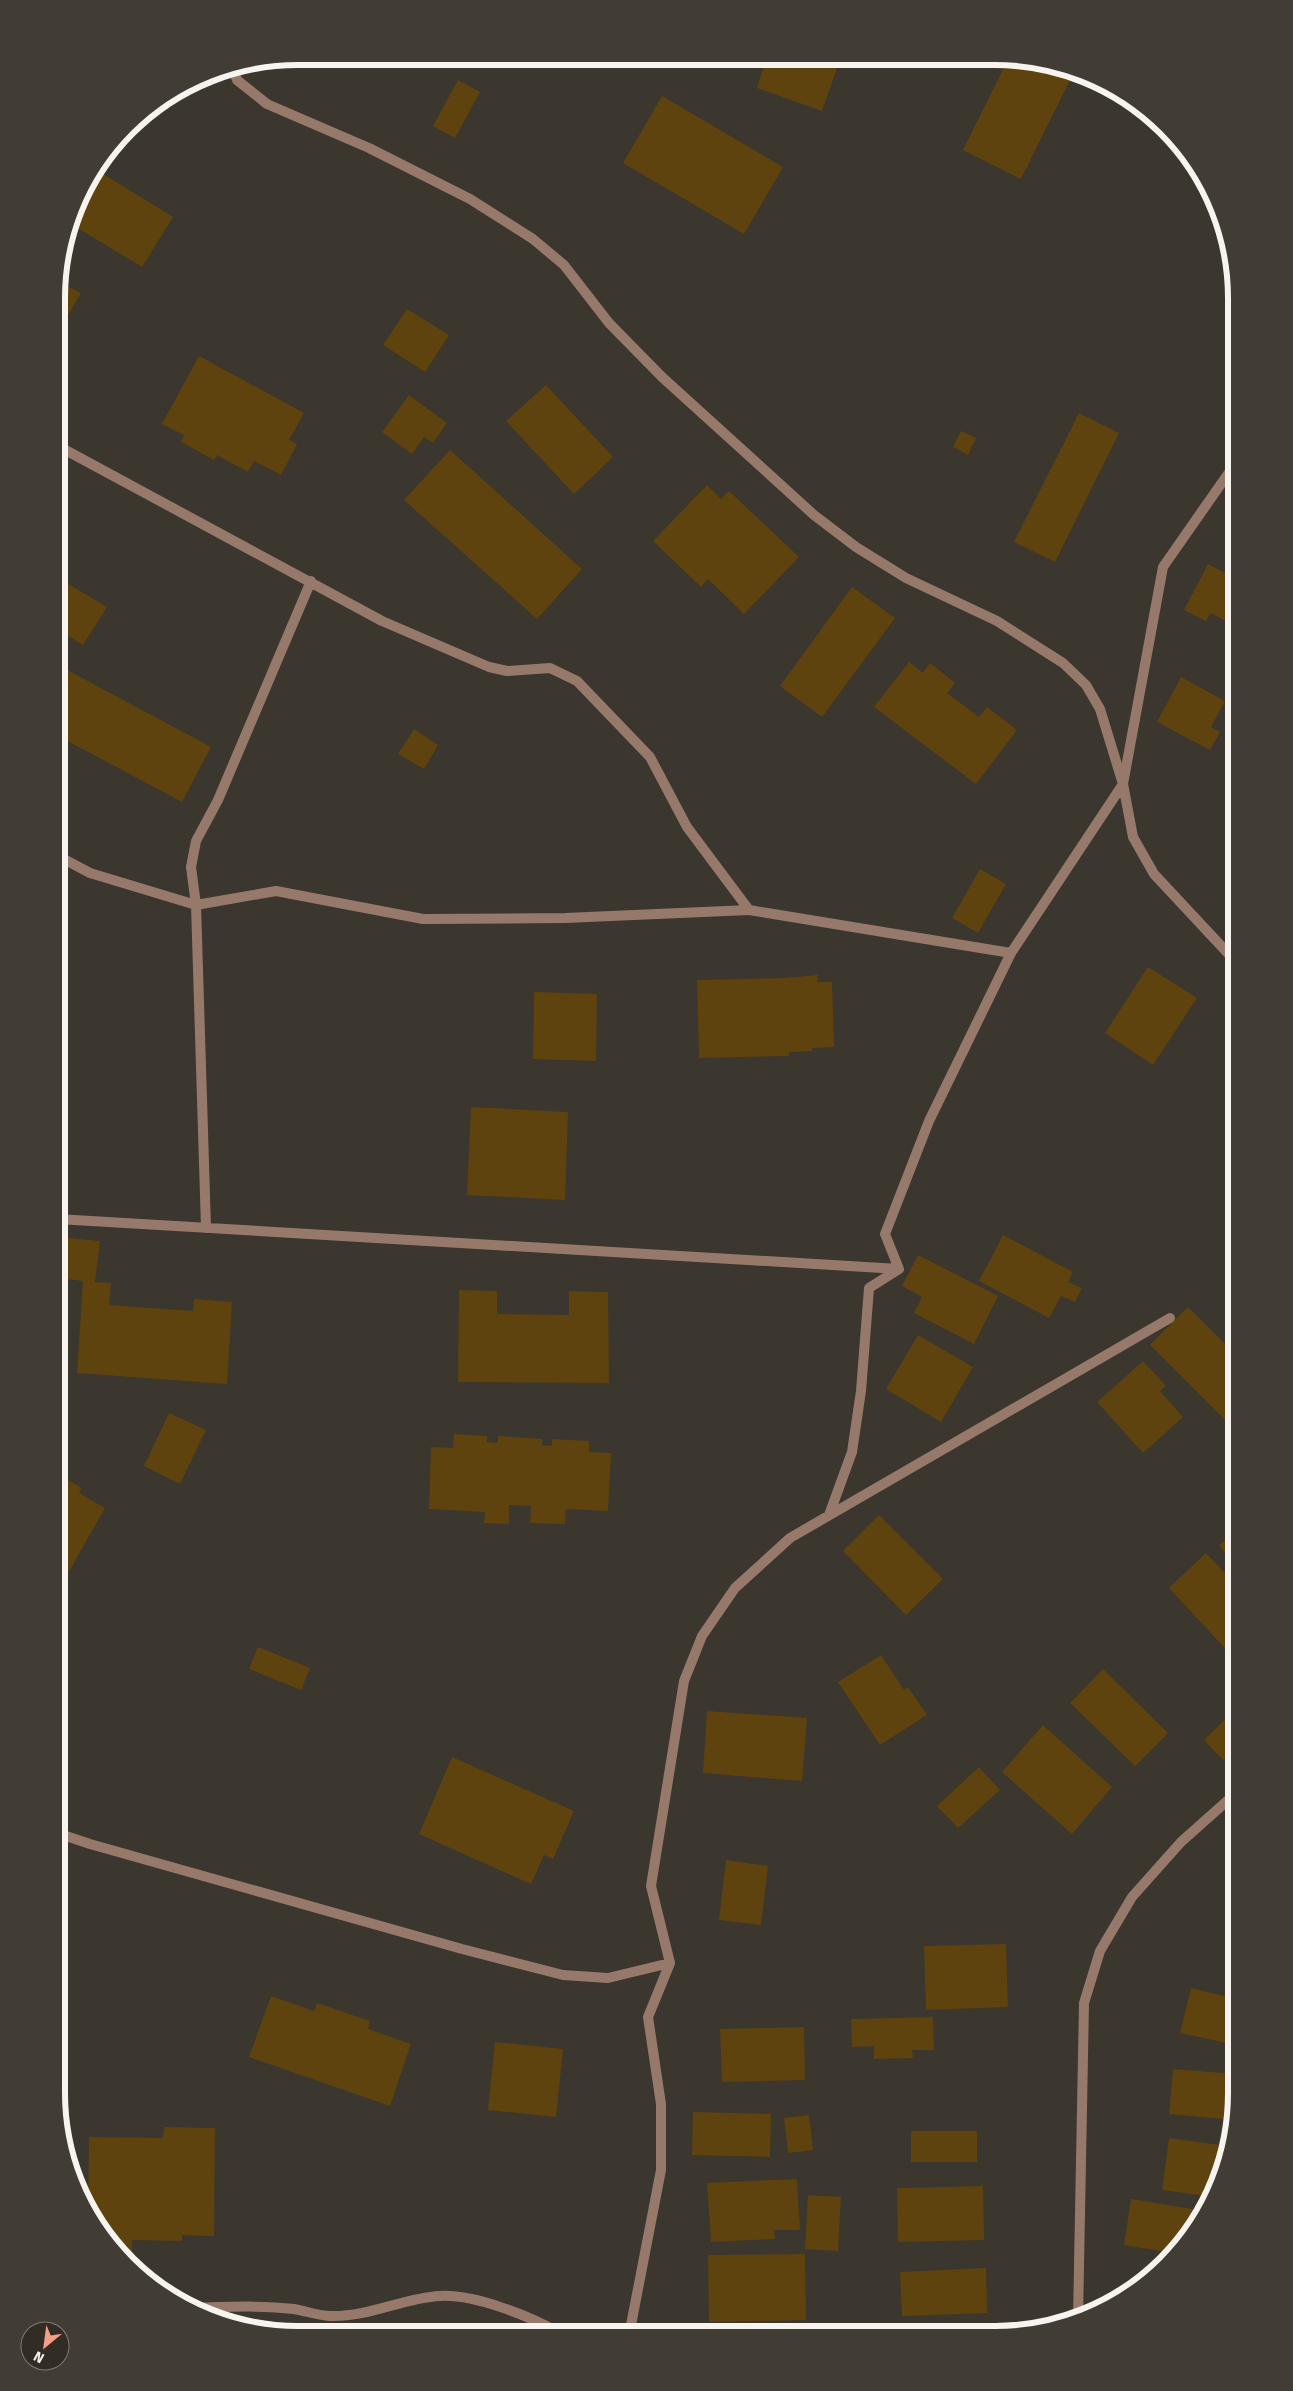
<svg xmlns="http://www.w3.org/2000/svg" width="1293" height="2391" font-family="'Fira Sans',sans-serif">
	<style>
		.building { fill: #5e430e }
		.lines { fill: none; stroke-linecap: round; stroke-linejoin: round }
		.minor { stroke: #96796b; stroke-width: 10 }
		.rim { fill: none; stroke: #f7f4ef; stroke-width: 6 }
	</style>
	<rect width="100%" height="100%" fill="#3b362e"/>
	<path class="building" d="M766 59 840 60 822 111 757 88Z
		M1007 61H1042L1074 72 1021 179 963 150Z
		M458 80 480 92 455 138 433 126Z
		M662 96 783 167 744 234 623 163Z
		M97 170 173 217 142 267 71 224 81 191Z
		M58 281 81 293 58 332Z
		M407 309 449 335 425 372 383 345Z
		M199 356 304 413 289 440 297 444 281 475 254 461 248 472 217 455 214 460 181 442 184 435 162 424Z
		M546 385 613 457 574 494 506 421Z
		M409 395 447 423 433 443 424 437 412 454 382 432Z
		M1079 413 1119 433 1055 562 1014 542Z
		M961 431 976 438 968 455 953 447Z
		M450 450 582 569 537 619 404 500Z
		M707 485 721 499 729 491 799 557 744 614 708 579 701 587 653 541Z
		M1208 564 1237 579V623L1225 617 1224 620 1211 613 1206 621 1184 610Z
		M63 581 107 607 83 645 58 630V589Z
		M852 587 895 618 822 717 780 686Z
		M909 662 923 673 930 663 955 683 947 693 979 717 987 707 1017 730 976 784 874 707Z
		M58 665 211 747 182 802 58 736Z
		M1181 677 1225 701 1211 727 1220 732 1210 750 1157 722Z
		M414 729 438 745 424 769 398 754Z
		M980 869 1006 884 978 933 952 918Z
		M1148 967 1197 998 1153 1065 1105 1033Z
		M818 975 817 982H832L834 1047 812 1048V1051L789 1052V1056L699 1058 697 980 785 978Z
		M534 992 597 994 596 1061 533 1059Z
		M471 1107 568 1112 565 1200 467 1195Z
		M1003 1235 1073 1272 1068 1282 1082 1288 1075 1302 1061 1296 1049 1318 979 1281Z
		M57 1237 100 1241 95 1282 111 1283 109 1305 193 1311 194 1299 232 1302 227 1384 77 1373 83 1281 57 1278Z
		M918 1255 998 1296 974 1344 914 1313 922 1297 902 1286Z
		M459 1290 497 1291V1314L569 1315V1291L608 1292 609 1383 458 1382Z
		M1188 1307 1236 1355V1431L1150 1345Z
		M918 1335 973 1367 941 1422 886 1389Z
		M1143 1361 1166 1386 1160 1391 1183 1417 1143 1453 1097 1402Z
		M169 1413 206 1430 180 1484 144 1466Z
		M454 1434 487 1436V1442L498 1443V1436L542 1439V1445L552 1446V1439L589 1441V1452L611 1453 608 1511 566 1509 565 1524 530 1523 531 1506 509 1505V1524L484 1523 485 1512 429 1509 431 1447 453 1448Z
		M57 1474 82 1488 79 1493 105 1508 67 1575 57 1569Z
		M879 1515 943 1579 906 1615 843 1551Z
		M1236 1532V1568L1219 1545Z
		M1206 1553 1236 1585V1660L1169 1588Z
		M258 1647 310 1668 301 1690 249 1669Z
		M881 1655 904 1690 908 1687 927 1715 880 1745 838 1682Z
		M1103 1669 1168 1733 1135 1766 1070 1703Z
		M1236 1709V1748L1223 1760 1204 1740Z
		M707 1711 807 1718 802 1781 703 1773Z
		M1043 1725 1112 1787 1072 1834 1002 1772Z
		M452 1757 574 1811 553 1859 544 1855 531 1884 419 1834Z
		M979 1767 1000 1790 958 1828 937 1806Z
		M726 1860 768 1866 761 1925 719 1920Z
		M1006 1944 1008 2007 926 2010 924 1946Z
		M1191 1988 1236 1999V2045L1180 2033Z
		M271 1996 314 2011 317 2003 370 2021 368 2029 411 2044 390 2106 249 2057Z
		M933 2017 934 2050H912L913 2058 874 2059V2046L852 2047 851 2019Z
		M804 2027 805 2080 722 2082 720 2029Z
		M56 2033 62 2036 56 2048Z
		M495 2042 563 2049 556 2117 488 2110Z
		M1173 2069 1236 2074V2109L1234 2120 1169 2114Z
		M693 2112 771 2114 770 2157 692 2155Z
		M809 2115 813 2150 788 2153 784 2118Z
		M164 2127 215 2128 214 2236 182 2235V2241L132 2240V2258H125L97 2228 88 2209 89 2137 163 2138Z
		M911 2131H977V2162H911Z
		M1169 2138 1227 2146 1218 2185 1212 2197 1162 2190Z
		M797 2179 800 2230H774L775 2239 711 2242 707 2183Z
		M983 2186 984 2240 898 2242 897 2188Z
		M808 2195 841 2197 838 2251 805 2249Z
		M1131 2199 1204 2211 1187 2241 1174 2253 1124 2245Z
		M805 2254 806 2320 709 2322 708 2255Z
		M986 2268 987 2313 902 2316 900 2272Z"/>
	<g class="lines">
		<path class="minor" d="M233 69 237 80 267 104 369 148 470 199 533 239 564 265 609 323 662 377 814 515 856 547 906 578 997 621 1063 663 1086 685 1100 709 1123 784 1133 837 1154 874 1237 963
			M58 446 382 621 489 667 507 671 550 668 577 681 650 757 687 827 749 910
			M58 856 90 873 196 905 276 891 423 919 565 918 749 910 1011 953
			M57 1219 899 1269
			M206 1228 196 905 191 867 196 841 218 800 311 581
			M829 1515 852 1452 861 1391 869 1288 899 1269 885 1234 929 1121 1011 953 1123 784 1163 567 1237 461
			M57 1833 90 1844 462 1949 563 1975 608 1978 670 1963
			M191 2308C225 2307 260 2305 294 2309 306 2311 319 2316 331 2316 369 2317 403 2298 440 2296 474 2294 530 2316 559 2333
			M1078 2319 1084 2003 1100 1951 1132 1897 1181 1842 1236 1793
			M634 2334 631 2325 661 2170V2104L648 2017 670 1963 651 1886 684 1681 702 1636 735 1588 790 1538 1170 1318"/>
	</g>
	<path d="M0 0H1293V2391H0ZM298 65H995A233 233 0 0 1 1228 298V2093A233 233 0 0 1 995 2326H298A233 233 0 0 1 65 2093V298A233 233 0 0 1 298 65Z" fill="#413c34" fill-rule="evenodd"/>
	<path class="rim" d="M298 65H995A233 233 0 0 1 1228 298V2093A233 233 0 0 1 995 2326H298A233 233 0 0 1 65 2093V298A233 233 0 0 1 298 65Z"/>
	<g transform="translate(45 2346) rotate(209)"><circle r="24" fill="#312c24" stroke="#807c75"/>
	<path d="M0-4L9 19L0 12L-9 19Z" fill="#f49e88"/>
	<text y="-8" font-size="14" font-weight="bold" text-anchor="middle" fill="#f7f4ef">N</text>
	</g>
</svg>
